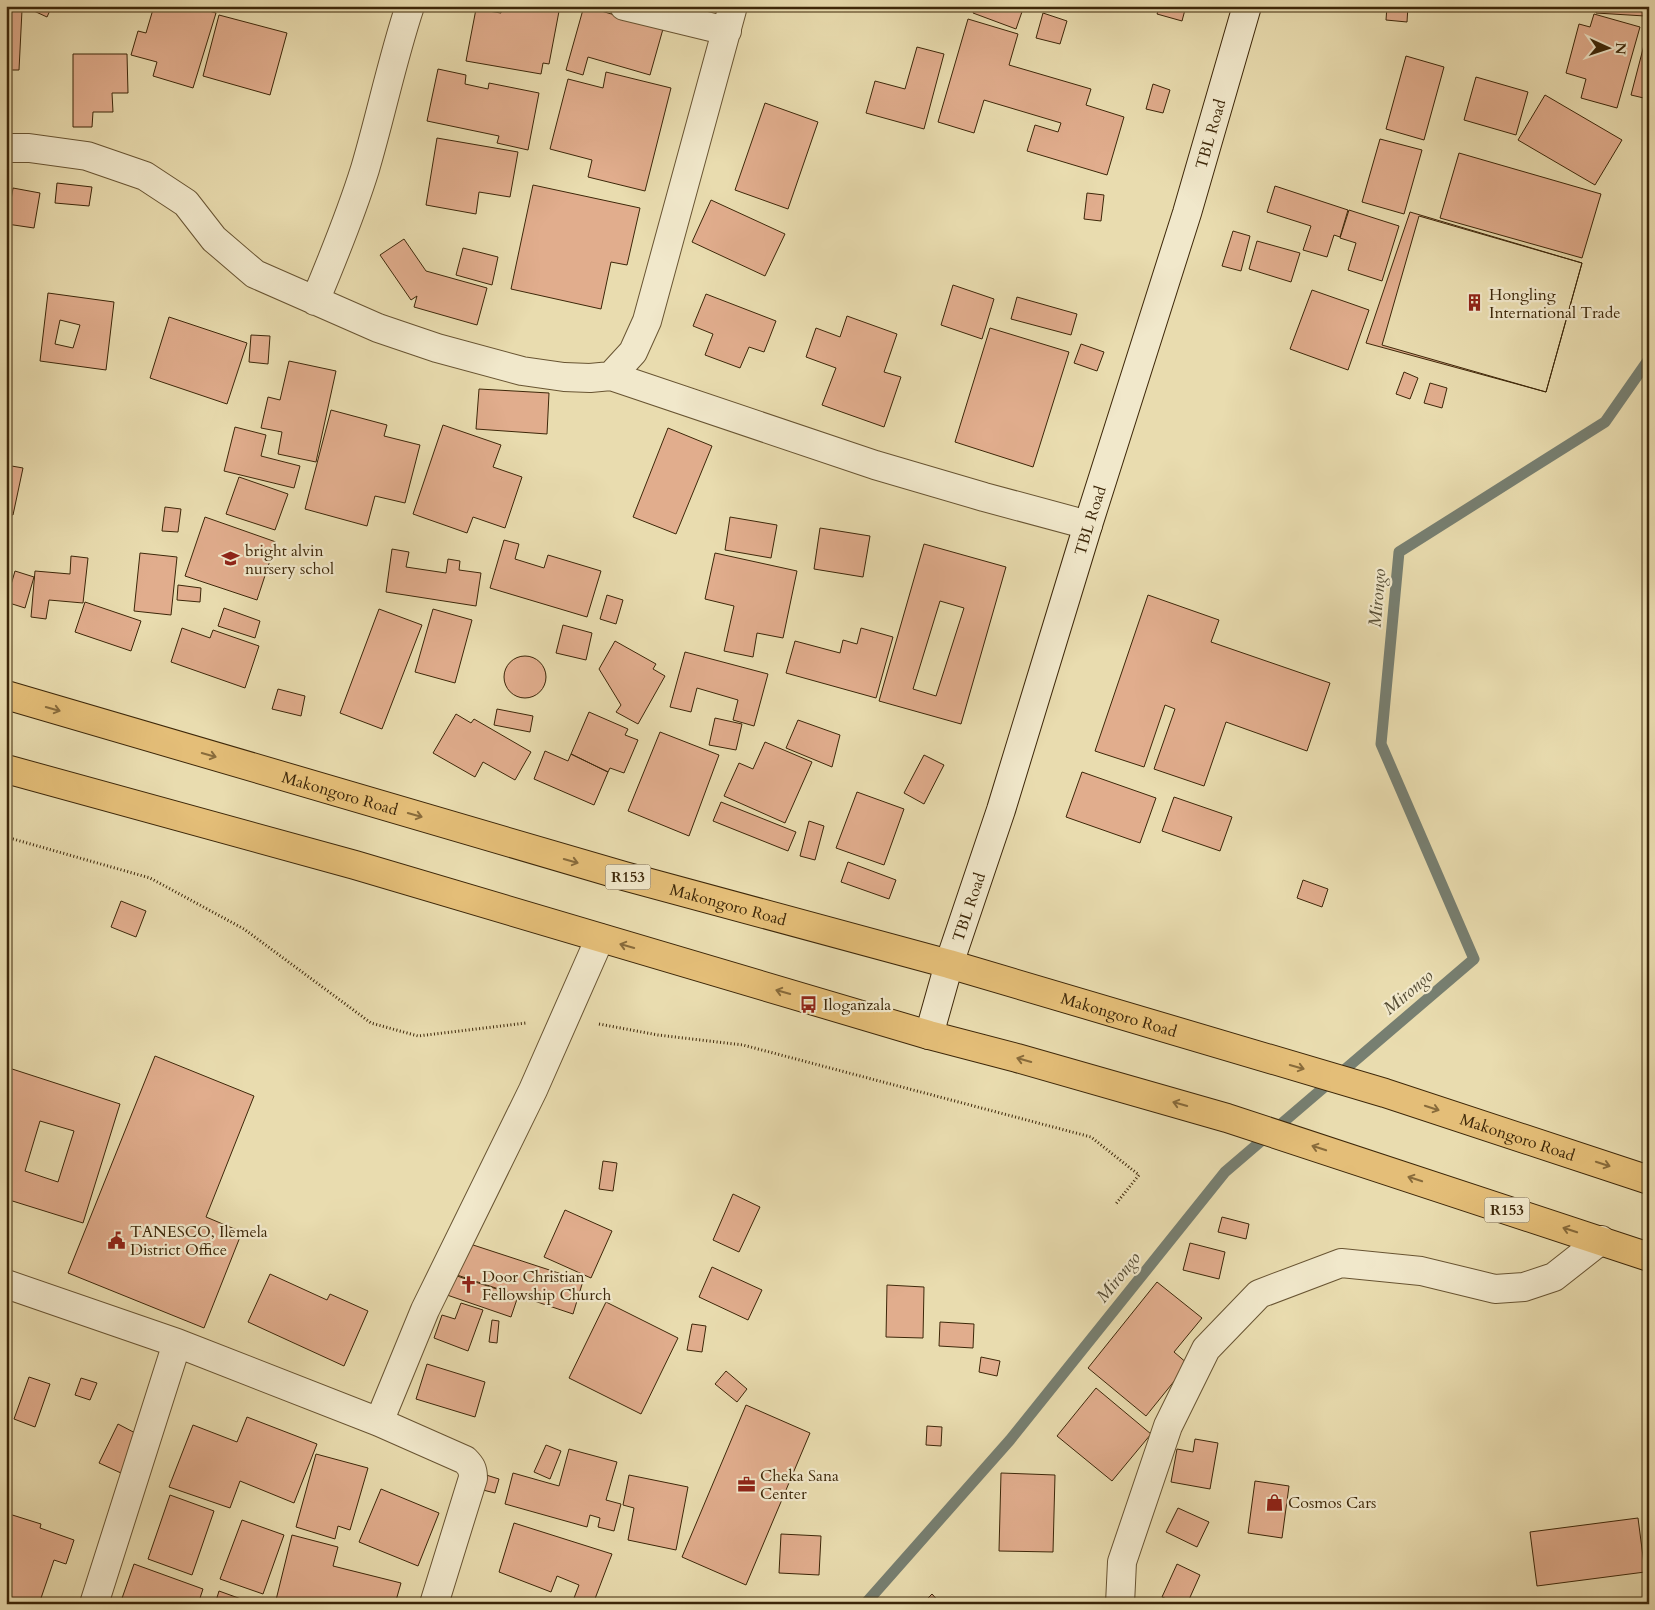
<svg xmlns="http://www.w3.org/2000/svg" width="1655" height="1610" font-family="Cardo,serif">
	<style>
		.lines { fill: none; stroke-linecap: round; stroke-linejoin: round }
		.stream { stroke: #777f71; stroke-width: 11 }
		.building { fill: #e1ad8d; stroke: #3d2709; fill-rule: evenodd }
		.street-casing { stroke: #685432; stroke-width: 30 }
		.secondary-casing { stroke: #3d2709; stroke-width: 30 }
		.primary-casing { stroke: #3d2709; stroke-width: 30 }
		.path { stroke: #3d2709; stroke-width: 3; stroke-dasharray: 1 2.5; stroke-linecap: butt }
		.street { stroke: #f1e8cb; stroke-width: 28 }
		.secondary { stroke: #f1e8cb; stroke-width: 28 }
		.primary { stroke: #e4be78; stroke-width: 28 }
		.oneway { stroke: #886b3b }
		.labels { text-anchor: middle; stroke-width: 4.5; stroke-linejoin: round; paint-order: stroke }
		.shield { fill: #f1e8cb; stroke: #736143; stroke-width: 1 }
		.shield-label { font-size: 15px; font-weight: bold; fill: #3d2709 }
		.street-label { font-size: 16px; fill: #3d2709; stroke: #f1e8cb }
		.poi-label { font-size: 16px; fill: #3d2709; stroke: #f1e8cb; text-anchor: start }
		.water-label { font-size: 18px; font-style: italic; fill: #554c34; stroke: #f1e8cb }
	</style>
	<rect width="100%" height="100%" fill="#e9dcaf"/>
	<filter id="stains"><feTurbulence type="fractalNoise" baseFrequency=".004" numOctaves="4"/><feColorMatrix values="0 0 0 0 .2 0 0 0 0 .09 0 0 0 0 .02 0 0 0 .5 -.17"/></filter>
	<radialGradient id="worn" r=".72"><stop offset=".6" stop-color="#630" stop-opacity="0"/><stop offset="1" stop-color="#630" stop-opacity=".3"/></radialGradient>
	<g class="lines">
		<path class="stream" d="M865 1604 1010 1440 1225 1172 1474 959 1381 744 1399 552 1605 422 1649 359"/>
	</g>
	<path class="building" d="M23 6H52L47 17Z
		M154 6H191L216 13 193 88 153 76 157 62 131 55 138 31 146 33Z
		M502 6H560L549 64 543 63 541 74 466 61 476 9 501 13Z
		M584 6 663 29 650 75 588 57 583 75 566 70Z
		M976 6H1024L1016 29 973 13Z
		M1160 6H1186L1182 21 1157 14Z
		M1387 6H1408L1407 22 1386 20Z
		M1574 6H1645V16L1596 13V11L1574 10Z
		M6 9 22 10 19 70H6Z
		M1043 13 1067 21 1060 44 1036 38Z
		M1594 14 1640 27 1617 108 1581 98 1586 79 1566 73 1579 24 1590 27Z
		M219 15 287 33 270 95 203 76Z
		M968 19 1018 34 1009 65 1091 89 1086 105 1124 117 1107 175 1027 151 1035 125 1058 132 1061 123 984 100 974 133 938 122Z
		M1644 45 1649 46 1648 99 1631 95Z
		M917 47 944 54 924 129 866 113 875 81 905 89Z
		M73 54H127L128 93H112L113 112H93L92 127H73Z
		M1406 56 1444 67 1424 140 1386 129Z
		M438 69 466 75 465 84 488 89 489 83 539 93 528 150 497 143 499 136 427 121Z
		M606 72 671 88 645 191 588 177 592 160 550 149 568 79 603 88Z
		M1476 77 1528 92 1516 135 1464 120Z
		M1153 84 1170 90 1163 113 1146 109Z
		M1545 95 1622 140 1595 185 1518 140Z
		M765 103 818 122 788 209 735 190Z
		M437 138 518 152 510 197 479 192 476 214 426 205Z
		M1380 139 1422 150 1404 214 1362 202Z
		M1459 153 1601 194 1582 258 1440 218Z
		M57 183 92 187 89 206 55 203Z
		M533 185 640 208 627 265 611 262 601 309 511 289Z
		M1275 186 1348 210 1340 237 1334 235 1327 257 1303 250 1311 226 1267 212Z
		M13 188 40 193 34 228 7 224Z
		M1087 193 1104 195 1101 221 1084 219Z
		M711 200 785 234 765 276 692 242Z
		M1349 210 1399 226 1382 281 1348 270 1356 243 1340 238Z
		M1410 212 1582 263 1546 392 1366 343Z
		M1419 216 1582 263 1546 392 1382 345Z
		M1233 231 1250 236 1241 271 1222 266Z
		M404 239 426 271 487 288 477 325 414 307 417 296 411 300 380 255Z
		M1257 241 1300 253 1291 282 1249 269Z
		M463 248 498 257 492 285 456 275Z
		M953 285 994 299 982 339 941 325Z
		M1312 290 1369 310 1348 370 1290 349Z
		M48 293 114 302 106 370 40 361ZM60 320 80 325 73 348 55 344Z
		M706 294 776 321 764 352 749 347 740 368 705 355 713 334 693 326Z
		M1017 297 1077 314 1071 335 1011 319Z
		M847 316 897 334 884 372 901 377 884 427 822 405 836 368 806 357 816 328 840 337Z
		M169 317 247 343 227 404 150 378Z
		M990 328 1069 352 1033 467 955 442Z
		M251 335 270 336 268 364 249 362Z
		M1081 344 1104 352 1097 371 1074 363Z
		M289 361 336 371 316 462 278 454 282 432 261 428 268 397 280 400Z
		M1404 372 1418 378 1410 399 1396 394Z
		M1430 383 1447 388 1442 408 1424 403Z
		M479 389 549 393 547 434 476 429Z
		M331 410 387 425 384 436 420 445 405 503 375 496 367 526 305 509Z
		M443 425 501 445 493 467 522 477 505 528 473 517 467 533 413 514Z
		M235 427 266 435 261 456 300 466 294 488 224 471Z
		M668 428 712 446 676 534 633 517Z
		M6 465 23 468 13 515 6 513Z
		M239 477 288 494 275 530 226 514Z
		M165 507 181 509 178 532 162 531Z
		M205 517 276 542 257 600 185 576Z
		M730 517 777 525 771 558 725 550Z
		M820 528 870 536 863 577 814 569Z
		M504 540 519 544 515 559 544 568 548 555 601 571 587 617 490 588Z
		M924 544 1006 567 961 724 879 701ZM940 601 964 608 936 696 913 689Z
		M392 549 409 552 406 567 446 573 448 559 460 561 459 570 481 573 476 606 386 592Z
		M140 553 177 557 171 615 134 611Z
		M715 553 797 571 783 638 757 633 753 657 724 651 734 606 705 599Z
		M71 556 88 558 83 603 49 600 46 619 31 617 35 571 70 574Z
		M15 571 34 577 25 608 6 602Z
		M178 585 201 588 200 602 177 600Z
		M607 595 623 600 616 624 600 619Z
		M1148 595 1219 620 1211 642 1330 683 1307 751 1226 722 1204 786 1154 769 1175 709 1165 705 1144 767 1095 751Z
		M85 602 141 621 131 651 75 632Z
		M224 608 260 621 255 638 218 626Z
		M379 609 422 625 382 729 340 713Z
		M433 609 472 620 455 683 415 672Z
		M563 625 592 633 586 660 556 653Z
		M182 628 210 638 213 630 259 646 245 688 171 662Z
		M861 628 893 637 876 698 786 673 795 641 840 653 843 640 857 644Z
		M615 641 656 664 653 669 665 676 638 724 616 712 621 705 599 669Z
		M685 652 768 674 754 726 733 720 738 700 697 688 691 712 670 707Z
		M504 677a21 21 0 1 1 42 0a21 21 0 1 1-42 0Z
		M278 689 305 696 301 716 272 709Z
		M497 709 533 716 530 732 494 725Z
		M589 712 628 729 625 735 638 740 624 773 610 768 608 772 571 754Z
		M456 714 471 723 474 719 531 752 515 780 483 762 475 777 433 753Z
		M715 718 742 724 736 750 709 745Z
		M798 720 840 735 832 767 786 748Z
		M660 732 719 755 689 836 628 811Z
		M765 742 812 762 785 823 724 796 739 763 753 769Z
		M545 751 568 761 571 754 608 772 594 805 534 779Z
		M924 755 944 765 924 804 904 793Z
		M1082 772 1156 798 1140 843 1066 817Z
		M857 792 904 809 884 865 836 848Z
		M1174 797 1232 817 1220 851 1162 831Z
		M721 802 796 832 788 851 713 821Z
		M809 821 824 826 815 860 800 856Z
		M848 862 896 880 889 899 841 882Z
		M1303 880 1328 889 1322 907 1297 898Z
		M121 901 146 911 136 937 111 927Z
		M155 1056 254 1096 206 1217 242 1232 204 1328 68 1273Z
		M6 1067 120 1104 83 1223 6 1199V1129L10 1118 6 1117ZM40 1121 74 1131 58 1182 25 1171Z
		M603 1161 617 1163 613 1191 599 1189Z
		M733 1194 760 1207 739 1252 713 1240Z
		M565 1210 612 1231 591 1278 544 1257Z
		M1222 1217 1249 1224 1246 1239 1218 1232Z
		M464 1242 583 1281 573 1314 454 1274Z
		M1190 1243 1225 1252 1219 1279 1183 1270Z
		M712 1267 762 1290 748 1320 699 1297Z
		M270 1274 327 1300 330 1294 368 1311 344 1366 248 1322Z
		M454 1275 518 1296 511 1317 447 1295Z
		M1157 1282 1202 1318 1174 1352 1188 1364 1146 1416 1088 1368Z
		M887 1285 924 1287 923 1338 886 1337Z
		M606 1302 678 1338 641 1414 569 1378Z
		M461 1303 483 1310 468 1351 434 1338 442 1315 455 1319Z
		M492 1320 499 1321 497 1343 489 1342Z
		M940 1322 974 1324 973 1348 939 1346Z
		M692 1324 706 1326 702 1352 687 1350Z
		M981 1357 1000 1361 997 1376 979 1372Z
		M427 1364 485 1382 475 1417 416 1399Z
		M726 1371 747 1389 737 1402 715 1384Z
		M29 1377 50 1384 35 1427 14 1419Z
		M81 1378 97 1383 90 1400 75 1395Z
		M1096 1388 1151 1434 1112 1481 1057 1436Z
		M746 1405 810 1433 746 1585 682 1557Z
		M247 1417 317 1444 294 1503 240 1481 230 1508 169 1487 193 1425 237 1442Z
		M118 1424 139 1435 121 1473 99 1463Z
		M927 1426 942 1427 941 1446 926 1445Z
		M1195 1439 1218 1443 1210 1489 1171 1482 1177 1449 1193 1452Z
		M546 1445 561 1451 550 1479 534 1472Z
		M569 1449 617 1462 606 1500 621 1504 614 1531 598 1527 600 1518 590 1515 587 1527 505 1504 513 1473 559 1486Z
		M316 1454 368 1468 350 1530 338 1526 335 1539 296 1527Z
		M1001 1473 1055 1475 1053 1552 999 1551Z
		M483 1474 499 1479 495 1493 479 1489Z
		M629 1475 688 1487 676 1550 628 1540 634 1508 623 1505Z
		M1255 1481 1289 1486 1282 1538 1248 1533Z
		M381 1489 439 1513 418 1566 359 1542Z
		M170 1495 214 1511 192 1575 148 1559Z
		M1178 1508 1209 1522 1197 1547 1166 1532Z
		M6 1513 41 1524 40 1528 74 1540 66 1564 54 1560 39 1604 6 1603 8 1590H6Z
		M1638 1518 1645 1572 1537 1586 1530 1532Z
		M242 1520 284 1535 263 1594 220 1579Z
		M514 1523 612 1554 593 1604H587L574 1598 579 1585 557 1576 551 1592 499 1572Z
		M781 1534 821 1536 819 1575 779 1573Z
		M292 1535 338 1547 333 1566 401 1583 395 1604H275Z
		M134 1564 203 1589 198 1604H120Z
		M1177 1564 1200 1575 1187 1604H1178L1162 1597Z
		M219 1591 255 1604H215Z
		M932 1594 941 1604H922Z"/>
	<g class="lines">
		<defs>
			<path id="street" d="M624 6 727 31
				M6 148H29L87 156 145 176 186 203 214 239 255 274 378 328 437 348 522 371 564 377 590 378 611 376 875 465 984 497 1088 525
				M315 301C333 258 351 214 365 169 381 115 392 60 410 6
				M611 376 633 352 647 321 733 6
				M6 1284 177 1343 379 1422 465 1460C471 1466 473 1469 473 1478L434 1604
				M379 1422 425 1310 533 1090 600 938
				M94 1604 177 1343
				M1120 1604 1122 1562 1168 1426 1206 1349 1259 1294 1341 1263 1421 1271 1495 1289 1524 1287 1554 1277 1601 1240"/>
			<g id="secondary">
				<path id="s1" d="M929 1035 949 964 1001 810 1088 525 1187 213 1247 6"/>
			</g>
			<g id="primary">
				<path id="s2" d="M6 695 624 876 949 964 1385 1093 1649 1180"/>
				<path d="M6 769 355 865 929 1035 1017 1058 1227 1118 1649 1257"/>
			</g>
		</defs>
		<use href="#street" class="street-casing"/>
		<use href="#secondary" class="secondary-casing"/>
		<use href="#primary" class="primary-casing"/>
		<path class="path" d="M6 837 150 878 244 929 371 1023 418 1036 526 1023
			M599 1024 658 1035 743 1045 1091 1137 1139 1175 1115 1205"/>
		<use href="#street" class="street"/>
		<use href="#secondary" class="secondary"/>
		<use href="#primary" class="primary"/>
	</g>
	<defs><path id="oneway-shaft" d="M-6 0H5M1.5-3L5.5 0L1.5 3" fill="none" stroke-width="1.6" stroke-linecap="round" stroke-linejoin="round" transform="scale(1.25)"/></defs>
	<g class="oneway">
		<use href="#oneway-shaft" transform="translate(53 709) rotate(16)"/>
		<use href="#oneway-shaft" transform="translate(209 755) rotate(16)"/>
		<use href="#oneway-shaft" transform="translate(415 815) rotate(16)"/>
		<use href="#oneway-shaft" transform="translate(571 861) rotate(16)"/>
		<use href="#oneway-shaft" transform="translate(627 946) rotate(-164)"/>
		<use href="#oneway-shaft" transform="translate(783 992) rotate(-164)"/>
		<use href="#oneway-shaft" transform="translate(1024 1060) rotate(-164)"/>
		<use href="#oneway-shaft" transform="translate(1297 1067) rotate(16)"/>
		<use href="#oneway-shaft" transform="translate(1180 1104) rotate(-164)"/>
		<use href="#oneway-shaft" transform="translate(1432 1108) rotate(18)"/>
		<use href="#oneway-shaft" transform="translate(1319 1148) rotate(-162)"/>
		<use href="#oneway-shaft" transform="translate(1603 1164) rotate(18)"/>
		<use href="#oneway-shaft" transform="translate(1415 1179) rotate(-162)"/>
		<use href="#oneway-shaft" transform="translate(1570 1230) rotate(-162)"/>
	</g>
	<defs>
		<symbol id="building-bare" viewBox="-9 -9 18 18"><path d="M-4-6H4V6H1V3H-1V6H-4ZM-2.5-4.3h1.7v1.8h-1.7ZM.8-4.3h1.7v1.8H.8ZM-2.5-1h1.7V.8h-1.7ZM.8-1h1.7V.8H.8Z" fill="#8f2418" stroke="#f1e8cb" stroke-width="2.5" paint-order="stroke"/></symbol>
		<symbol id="school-bare" viewBox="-9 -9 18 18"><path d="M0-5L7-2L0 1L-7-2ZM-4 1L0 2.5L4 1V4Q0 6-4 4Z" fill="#8f2418" stroke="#f1e8cb" stroke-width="2.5" paint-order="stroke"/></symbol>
		<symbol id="bus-bare" viewBox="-9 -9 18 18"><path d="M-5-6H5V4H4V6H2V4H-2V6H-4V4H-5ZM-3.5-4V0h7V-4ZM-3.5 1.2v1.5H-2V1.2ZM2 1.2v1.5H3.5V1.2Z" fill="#8f2418" stroke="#f1e8cb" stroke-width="2.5" paint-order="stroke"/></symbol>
		<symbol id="civic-bare" viewBox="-9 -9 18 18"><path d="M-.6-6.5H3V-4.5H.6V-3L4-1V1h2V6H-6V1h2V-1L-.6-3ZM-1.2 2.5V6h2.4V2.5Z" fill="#8f2418" stroke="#f1e8cb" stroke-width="2.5" paint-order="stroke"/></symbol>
		<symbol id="church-bare" viewBox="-9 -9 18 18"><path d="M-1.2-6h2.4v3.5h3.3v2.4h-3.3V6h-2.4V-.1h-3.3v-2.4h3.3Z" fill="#8f2418" stroke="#f1e8cb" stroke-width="2.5" paint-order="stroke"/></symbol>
		<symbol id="office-bare" viewBox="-9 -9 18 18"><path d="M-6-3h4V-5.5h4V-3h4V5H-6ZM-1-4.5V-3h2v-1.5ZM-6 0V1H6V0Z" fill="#8f2418" stroke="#f1e8cb" stroke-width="2.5" paint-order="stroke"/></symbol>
		<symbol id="shop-bare" viewBox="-9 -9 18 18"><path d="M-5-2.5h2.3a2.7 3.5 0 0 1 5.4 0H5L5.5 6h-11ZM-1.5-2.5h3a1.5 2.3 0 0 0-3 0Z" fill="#8f2418" stroke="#f1e8cb" stroke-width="2.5" paint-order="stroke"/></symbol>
	</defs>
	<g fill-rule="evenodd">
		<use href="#building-bare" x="1462" y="290" width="25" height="25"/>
		<use href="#school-bare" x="218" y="546" width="25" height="25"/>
		<use href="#bus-bare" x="796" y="992" width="25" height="25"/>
		<use href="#civic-bare" x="104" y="1228" width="25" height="25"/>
		<use href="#church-bare" x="456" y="1272" width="25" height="25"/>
		<use href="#office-bare" x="734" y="1472" width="25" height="25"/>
		<use href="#shop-bare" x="1262" y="1490" width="25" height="25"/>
	</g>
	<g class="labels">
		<g class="shield">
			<rect x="605.5" y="864.5" width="45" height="25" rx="4"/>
			<rect x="1484.5" y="1197.5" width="45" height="25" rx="4"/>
		</g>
		<g class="shield-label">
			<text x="628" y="882">R153</text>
			<text x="1507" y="1215">R153</text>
		</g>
		<g class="street-label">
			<text dy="6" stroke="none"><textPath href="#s1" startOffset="944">TBL Road</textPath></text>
			<text dy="6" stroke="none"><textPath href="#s1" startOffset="539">TBL Road</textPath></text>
			<text dy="6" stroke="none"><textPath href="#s2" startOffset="348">Makongoro Road</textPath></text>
			<text dy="6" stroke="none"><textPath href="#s2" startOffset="752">Makongoro Road</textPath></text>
			<text dy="6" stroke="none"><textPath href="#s1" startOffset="134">TBL Road</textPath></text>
			<text dy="6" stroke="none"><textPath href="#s2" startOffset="1158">Makongoro Road</textPath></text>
			<text dy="6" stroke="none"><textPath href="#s2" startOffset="1575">Makongoro Road</textPath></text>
		</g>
		<g class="poi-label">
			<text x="1489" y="300">Hongling<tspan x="1489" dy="18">International Trade</tspan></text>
			<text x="245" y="556">bright alvin<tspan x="245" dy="18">nursery schol</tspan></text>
			<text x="823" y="1010">Iloganzala</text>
			<text x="130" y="1237">TANESCO, Ilemela<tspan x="130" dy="18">District Office</tspan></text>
			<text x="482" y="1282">Door Christian<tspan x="482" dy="18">Fellowship Church</tspan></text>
			<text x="760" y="1481">Cheka Sana<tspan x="760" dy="18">Center</tspan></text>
			<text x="1288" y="1508">Cosmos Cars</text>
		</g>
		<g class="water-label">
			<text transform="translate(1377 598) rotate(-85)" y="6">Mirongo</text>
			<text transform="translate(1408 992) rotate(-40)" y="6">Mirongo</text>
			<text transform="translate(1118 1277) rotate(-51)" y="6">Mirongo</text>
		</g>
	</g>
	<rect width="1655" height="1610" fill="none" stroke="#e9dcaf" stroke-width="25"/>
	<rect x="8" y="8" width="1640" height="1595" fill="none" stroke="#3d2709" stroke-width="2.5"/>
	<rect x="12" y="12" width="1630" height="1585" fill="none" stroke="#3d2709"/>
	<g transform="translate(1608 48) rotate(93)" stroke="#f1e8cb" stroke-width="4" paint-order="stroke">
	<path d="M0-4L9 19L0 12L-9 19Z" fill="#3d2709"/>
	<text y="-8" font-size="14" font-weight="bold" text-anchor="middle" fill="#3d2709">N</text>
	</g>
	<rect width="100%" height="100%" filter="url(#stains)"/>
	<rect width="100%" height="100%" fill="url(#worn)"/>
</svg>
